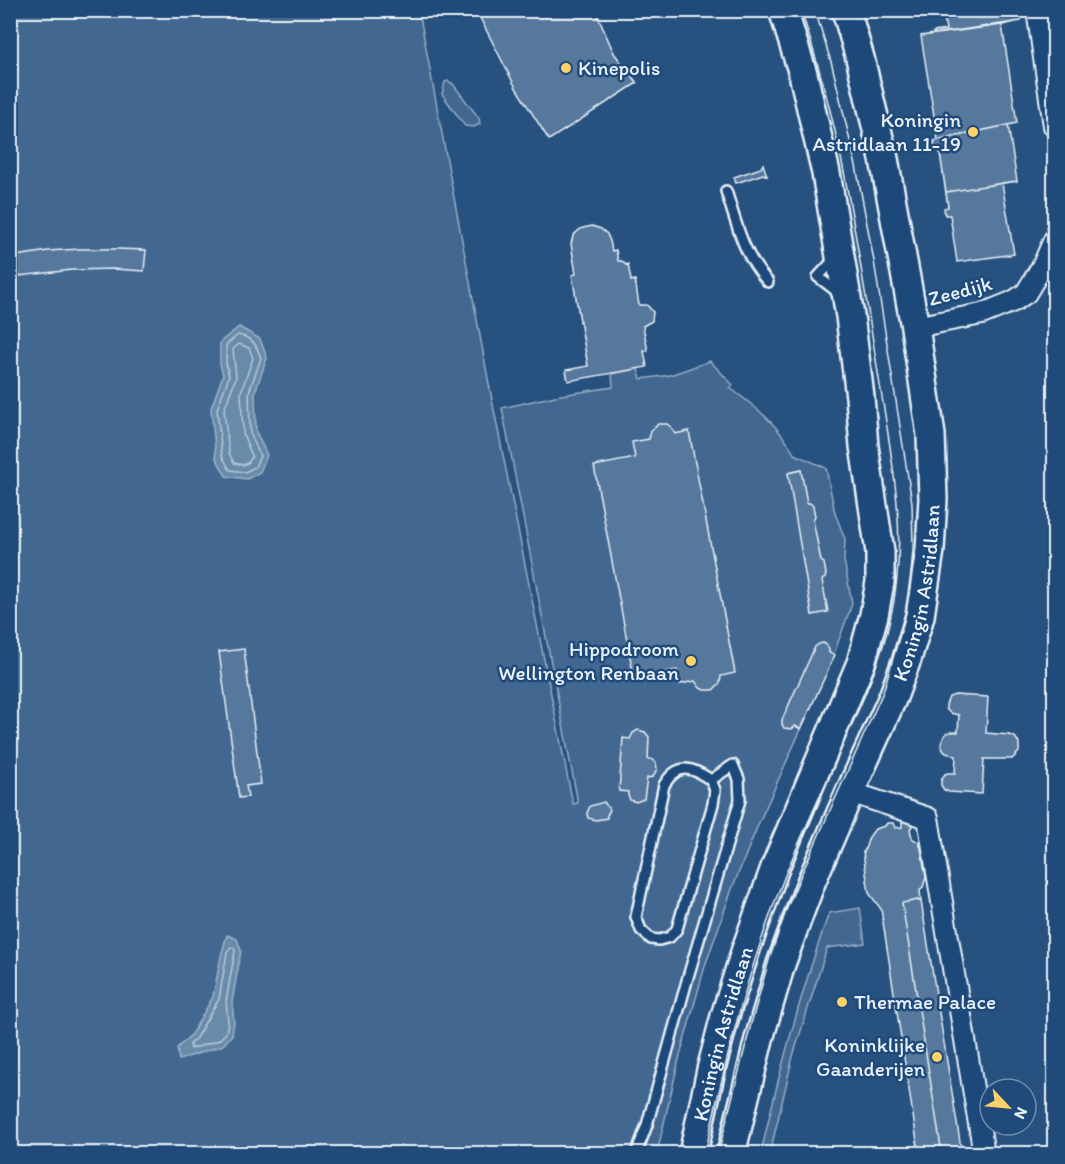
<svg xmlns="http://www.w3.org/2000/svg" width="1065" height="1164" font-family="Itim,sans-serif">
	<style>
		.green { fill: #436891; stroke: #96acc4; stroke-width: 1.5 }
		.water { fill: #6b8aaa; stroke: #9db3c9; stroke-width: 1.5 }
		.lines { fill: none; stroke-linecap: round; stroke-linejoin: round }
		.shore { stroke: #b6c8d9; stroke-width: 1.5 }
		.building { fill: #57789d; stroke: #e8f1f8; stroke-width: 1.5 }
		.lane-casing { stroke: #e8f1f8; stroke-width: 14 }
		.street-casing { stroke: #e8f1f8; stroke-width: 24 }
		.secondary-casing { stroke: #e8f1f8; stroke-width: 32 }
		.lane { stroke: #1f4a7a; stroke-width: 9 }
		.street { stroke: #1f4a7a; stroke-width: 20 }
		.secondary { stroke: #1f4a7a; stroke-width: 27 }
		.tram { stroke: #e8f1f8; stroke-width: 1.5 }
		.poi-dot { fill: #ffd166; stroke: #1f4a7a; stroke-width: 2 }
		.labels { text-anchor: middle; stroke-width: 5; stroke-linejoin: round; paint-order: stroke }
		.poi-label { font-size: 21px; fill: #e8f1f8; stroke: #1f4a7a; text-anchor: end }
		.street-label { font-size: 21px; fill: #e8f1f8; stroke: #1f4a7a }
	</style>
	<rect width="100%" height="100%" fill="#27517f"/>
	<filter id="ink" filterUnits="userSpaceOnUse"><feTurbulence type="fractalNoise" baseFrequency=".0167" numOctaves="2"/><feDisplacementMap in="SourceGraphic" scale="12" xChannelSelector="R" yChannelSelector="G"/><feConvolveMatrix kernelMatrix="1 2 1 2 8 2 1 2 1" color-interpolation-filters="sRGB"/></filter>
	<g filter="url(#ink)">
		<path class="green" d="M10 11H419L492 400 573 804 578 803 502 408 555 396 613 387 612 374 638 369 641 379 670 375 710 361 733 385 730 388C756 407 779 425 794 454L826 468 835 513 845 539 844 560 852 604 829 667 758 825 732 889 705 966 679 1059 657 1153H11Z
			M448 81 453 84 479 118 480 124 474 127 465 126 442 94 445 82Z
			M860 908 865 943 827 948 793 1056 770 1153H761C779 1072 801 992 829 913Z"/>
		<path class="water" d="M239 327 260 339 267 358 255 392 256 432 267 455 260 472 247 479 226 476 216 458 211 408 223 375 220 364V342Z
			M227 935 237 939 241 950 232 1002 234 1022 232 1035 223 1045 179 1060 177 1048 191 1035 213 997 222 952Z"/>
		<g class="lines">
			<path class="shore" d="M238 335C253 338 256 344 261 358L249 392 250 433 260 456 255 467 245 472 230 470 222 456 217 409 229 376 226 363V345Z
				M239 344 249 348 253 358 241 392 243 434 252 456 249 462 244 465 234 463 229 453 224 410 236 377 233 349Z
				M231 947 234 948 235 951 226 1001 228 1022 226 1033 219 1040 191 1049 190 1044 196 1038 219 999 227 953Z"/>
		</g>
		<path class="building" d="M476 10H595L614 53 637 83 549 140 516 88Z
			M943 10H1019L1021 21 934 34 933 32 946 30Z
			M943 10H1019L1021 21 1002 25 1017 123 1008 125 1017 181 1002 183 1014 254 957 262 950 215H945L944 208 948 207 939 147 935 148 934 141 938 140 921 36 934 34 933 32 946 30Z
			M1002 25 1017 123 938 140 921 36Z
			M1008 125 1017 181 946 192 939 147 935 148 934 141Z
			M763 164 767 176 763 174 736 183 734 177 761 168Z
			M1002 183 1014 254 957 262 950 215H945L944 208 948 207 946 192Z
			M592 226 601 229 607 234 610 241 612 251 616 250 618 261H622L626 265 628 264 631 281 635 280 639 305H647L653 312 652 321 643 326 648 351H644L647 367 568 381 566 370 588 366 572 275 576 274 571 244 573 236 579 230 583 228Z
			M80 249H117L146 250 144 271 114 269 72 270 10 277V257L48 251Z
			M658 424H667L671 427 675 434 689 431 735 673 721 676 720 683 713 690H704L700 688 695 681 680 684 677 670 634 678 594 466 635 458 632 442 649 439 651 431Z
			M801 470 807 503H810L813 506 815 516 813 520 821 561 824 563 826 574 825 578 822 580 828 612 812 615 788 473Z
			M823 643 827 645 829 649V653L835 655 817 694 801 729 795 726 792 729 784 728 782 724V720L815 647 819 644Z
			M244 649 261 784 246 786 248 797 239 798 219 652Z
			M955 695 988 697 986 733 1010 735 1015 737 1019 743V752L1012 759H984L982 794 949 792 944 790 941 785V780L945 774 948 773H955L956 756 946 753 943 750 941 744 944 736 947 733 951 732H958L959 715 950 713 946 709V705L949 697Z
			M638 730 645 732 649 737 648 759H651L656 763 657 769 653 777 647 778 644 799 636 802 630 800 628 795V792L619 791 623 738 630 739 633 733Z
			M604 802 610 810 607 815V818L596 820 588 818 587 813 590 806Z
			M904 820H908L911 822 912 826 910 829 912 838 918 842 921 848 926 877 923 887 920 890 921 901H918V900L902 903 942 1154H919L881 909 869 893 863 852H864L869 837 875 829 885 826 887 823H893L895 828 902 827V822Z
			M918 900V901H921L962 1154H942L902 903Z"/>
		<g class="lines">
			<defs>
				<path id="lane" d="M726 191C737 225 743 255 768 282
					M833 258 830 264 818 277 835 290 838 296
					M636 1154 647 1125 688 977 740 800 739 779 733 765 711 780C692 767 678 762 664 785L636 917 641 930 651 939 659 940 670 937 677 929 713 804 715 790 711 780"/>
				<path id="street" d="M1037 10 1054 126
					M915 327 982 314 1014 301 1026 293 1043 265 1054 240
					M850 792 928 818 984 1154"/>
				<g id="secondary">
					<path id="s1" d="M693 1154 711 1070 725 1016 745 952 776 865 861 663 874 615 880 582V552L864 446 860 397 850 316 826 173 803 74 783 10"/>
					<path id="s2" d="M731 1154 759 1039 781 964 798 917 812 880 850 792 893 697 907 659 920 616 930 550 933 499 931 435 915 327 884 159 860 58 846 10"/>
				</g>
			</defs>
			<use href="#lane" class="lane-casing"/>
			<use href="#street" class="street-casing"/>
			<use href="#secondary" class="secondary-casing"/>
			<use href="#lane" class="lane"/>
			<use href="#street" class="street"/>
			<use href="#secondary" class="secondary"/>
			<path class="tram" d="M705 1154C726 1057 749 965 786 873 806 826 828 779 849 731 865 695 881 659 890 620 911 533 889 446 876 360 866 297 856 234 844 172 833 117 818 63 801 10
				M718 1154 751 1024 769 960 787 908 801 875 883 692 904 621 910 587 913 549 912 503 874 261 856 166 832 65 815 10"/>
		</g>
	</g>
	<g class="poi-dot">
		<circle cx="566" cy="68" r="6"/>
		<circle cx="973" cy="132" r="6"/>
		<circle cx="691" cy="661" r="6"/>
		<circle cx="842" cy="1002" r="6"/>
		<circle cx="937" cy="1057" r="6"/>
	</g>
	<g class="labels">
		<g class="poi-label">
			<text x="578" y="75" text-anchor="start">Kinepolis</text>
			<text x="961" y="127">Koningin<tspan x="961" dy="24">Astridlaan 11-19</tspan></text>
			<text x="679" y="656">Hippodroom<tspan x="679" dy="24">Wellington Renbaan</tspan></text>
			<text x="854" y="1009" text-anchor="start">Thermae Palace</text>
			<text x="925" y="1052">Koninklijke<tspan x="925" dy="24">Gaanderijen</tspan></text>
		</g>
		<g class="street-label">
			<text transform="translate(960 291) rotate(-15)" y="7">Zeedijk</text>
			<text dy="7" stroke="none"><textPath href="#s2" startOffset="594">Koningin Astridlaan</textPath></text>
			<text dy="7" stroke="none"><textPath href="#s1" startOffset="124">Koningin Astridlaan</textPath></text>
		</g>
	</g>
	<rect width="1065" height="1164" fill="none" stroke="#1f4a7a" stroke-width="36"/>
	<rect x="18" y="18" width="1029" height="1128" fill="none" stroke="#e8f1f8" stroke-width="2" filter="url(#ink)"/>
	<g transform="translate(1008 1107) rotate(116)"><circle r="28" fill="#1f4a7a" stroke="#6f8dac" stroke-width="1.5"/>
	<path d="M0-4.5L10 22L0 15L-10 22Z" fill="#ffd166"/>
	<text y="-9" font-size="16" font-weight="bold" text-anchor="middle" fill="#e8f1f8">N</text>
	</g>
</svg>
